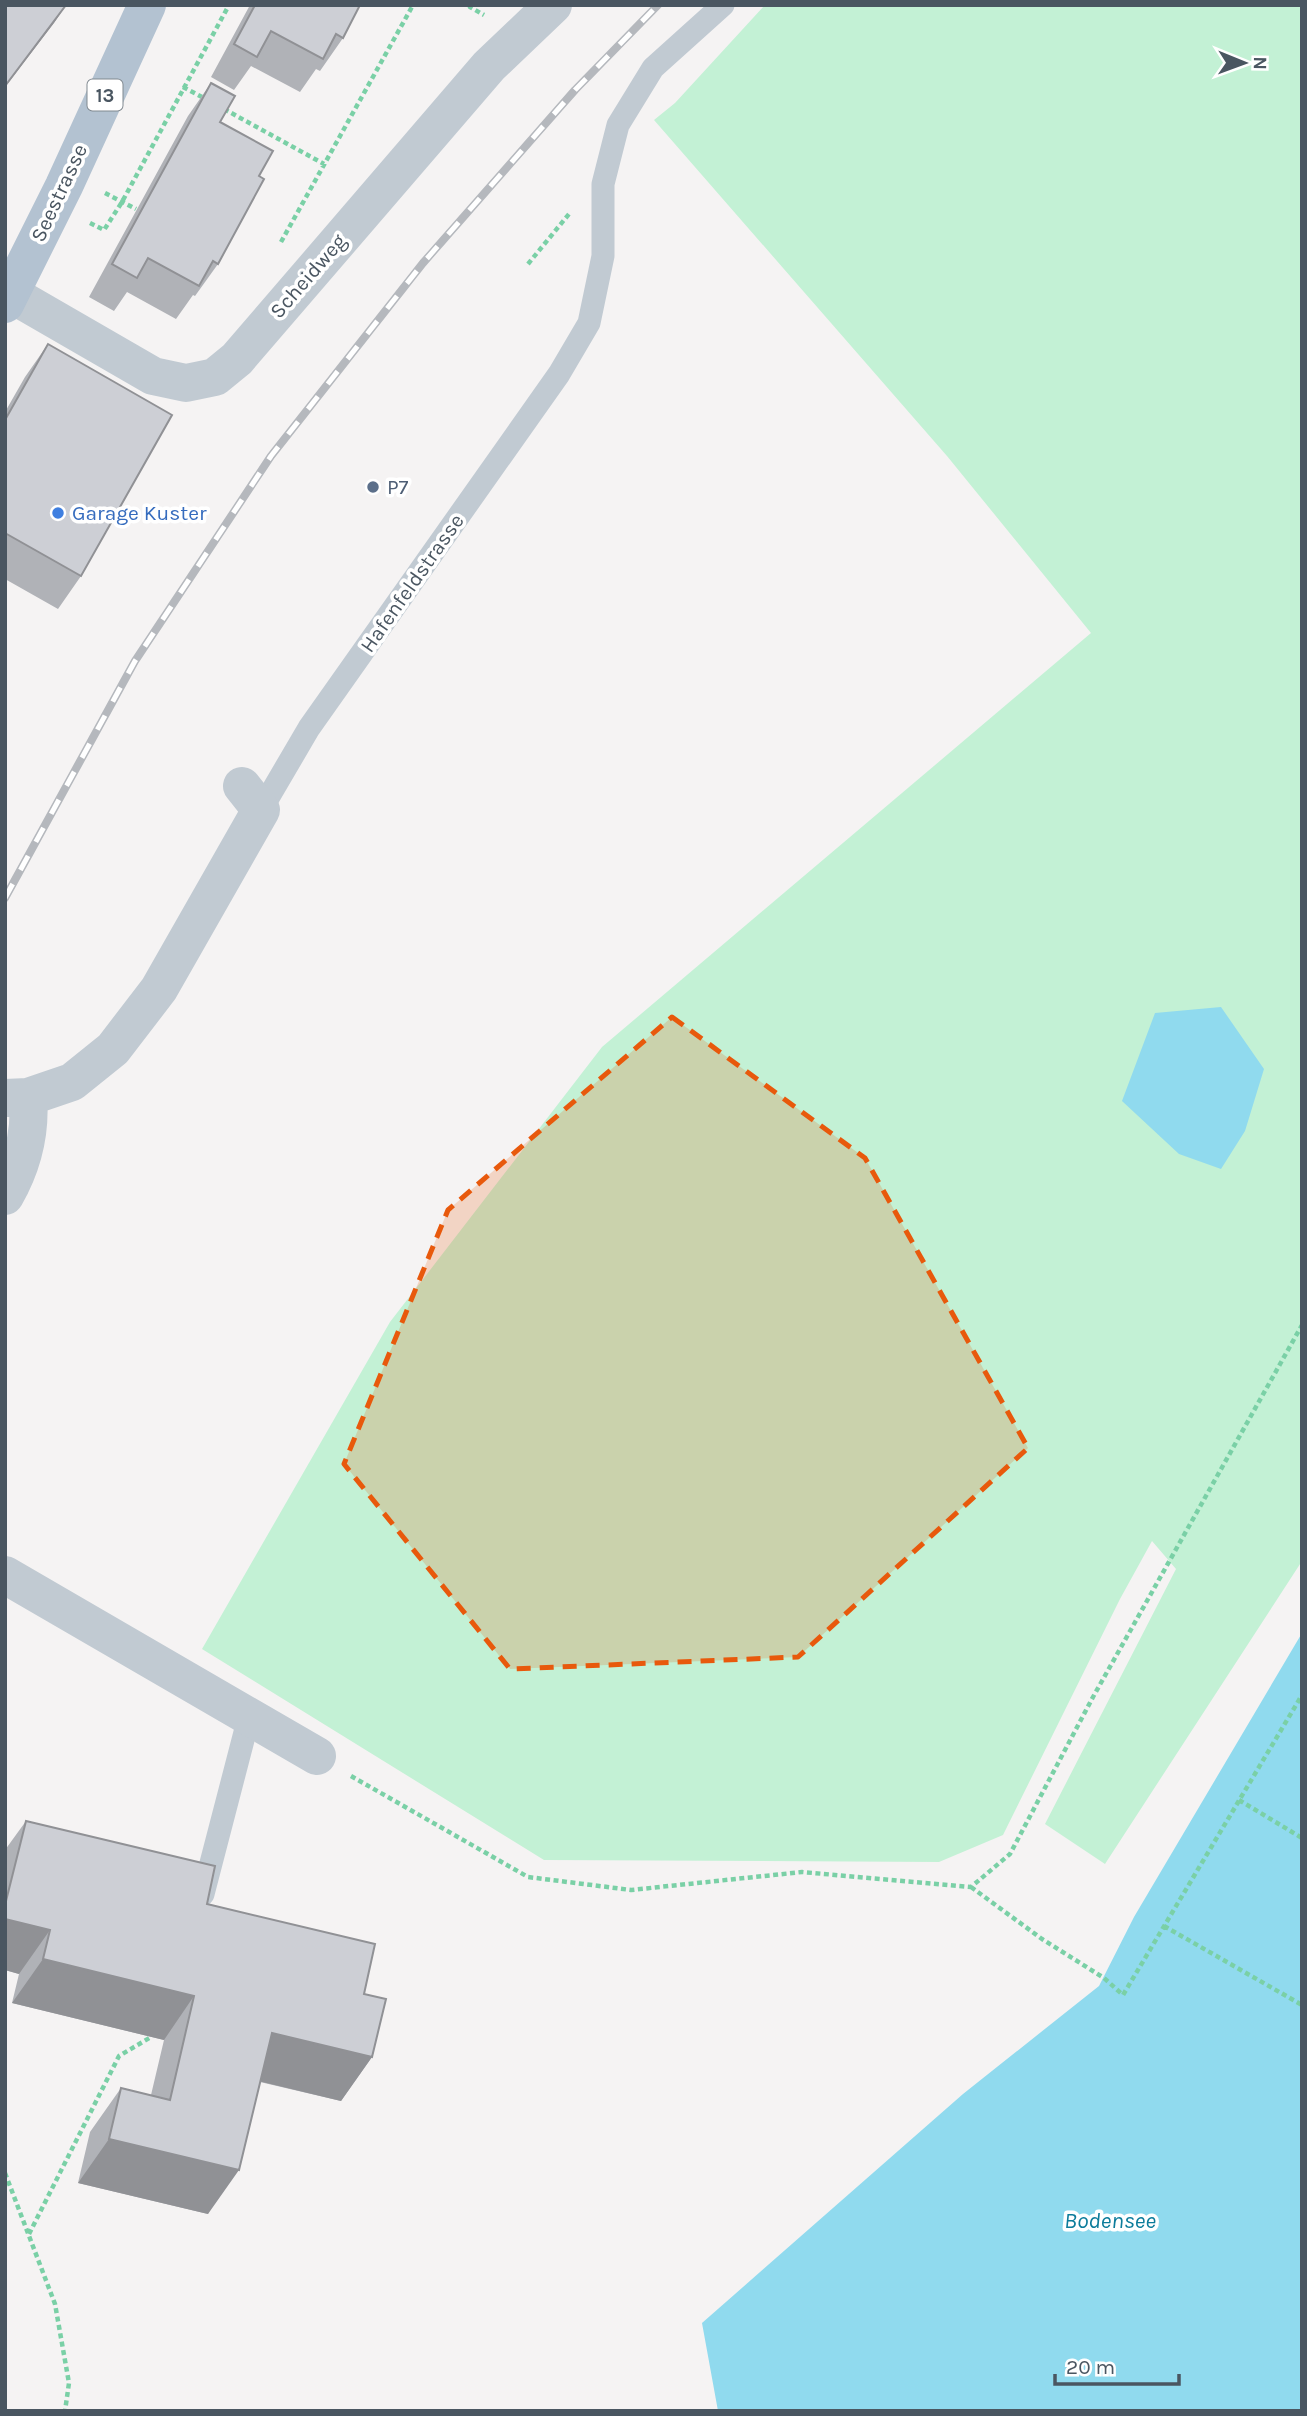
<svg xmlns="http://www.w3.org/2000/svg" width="1307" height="2416" font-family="Karla,sans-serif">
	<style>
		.green { fill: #c3f1d5 }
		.water { fill: #90daee }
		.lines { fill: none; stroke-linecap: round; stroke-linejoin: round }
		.path { stroke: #7ad0a6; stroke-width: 4.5; stroke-dasharray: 5 3.5; stroke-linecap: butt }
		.lane { stroke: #c1cad2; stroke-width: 23 }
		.street { stroke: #c1cad2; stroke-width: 38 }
		.primary { stroke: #b3c2d1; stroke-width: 38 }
		.rail-casing { stroke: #b5b8bd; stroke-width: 8 }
		.rail { stroke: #fff; stroke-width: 5; stroke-dasharray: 16; stroke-linecap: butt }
		.wall { fill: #b0b2b7 }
		.shaded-wall { fill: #909195 }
		.building { fill: #cdcfd5; stroke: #909195; stroke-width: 2 }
		.marked { fill: #e8590c; fill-opacity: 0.2; stroke: #e8590c; stroke-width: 5; stroke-dasharray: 14 9; stroke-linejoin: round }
		.service-dot { fill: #5c6f8a; stroke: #fff; stroke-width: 2.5 }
		.shop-dot { fill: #3f7fe0; stroke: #fff; stroke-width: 2.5 }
		.labels { text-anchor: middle; stroke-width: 7; stroke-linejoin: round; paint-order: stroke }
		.shield { fill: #fff; stroke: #808990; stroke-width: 2 }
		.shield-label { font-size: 19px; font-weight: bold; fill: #4a5661 }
		.street-label { font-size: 21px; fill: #4a5661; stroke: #fff }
		.service-label { font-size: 21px; fill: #4e5e75; stroke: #fff; text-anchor: start }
		.shop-label { font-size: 21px; fill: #366cbe; stroke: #fff; text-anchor: start }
		.water-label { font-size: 23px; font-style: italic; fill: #0c7c9b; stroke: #fff }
	</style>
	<rect width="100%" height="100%" fill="#f5f3f3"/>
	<path class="green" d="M765 5H1302V1561L1105 1864 1045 1824 1176 1569 1152 1541 1120 1599 1003 1835 939 1862 544 1860 202 1649 390 1322 602 1047 1091 633 947 456 654 120 675 103Z"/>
	<path class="water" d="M1221 1007 1264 1069 1245 1131 1221 1169 1179 1154 1122 1101 1155 1013Z
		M1302 1633V2411H718L702 2323 963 2094 1099 1986 1134 1917Z"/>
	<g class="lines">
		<path class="path" d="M471 5 470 7 484 15
			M183 87 204 98
			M224 109 324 164
			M105 193 136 209
			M90 223 104 230 122 202 229 5
			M281 242 413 5
			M528 264 569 214
			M351 1776 528 1877 631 1890 802 1872 971 1887 1010 1854 1093 1697 1302 1325
			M1239 1800 1302 1838
			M971 1887 1042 1939 1104 1978 1123 1995 1302 1695
			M1164 1926 1302 2005
			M5 2173 55 2304 69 2383 65 2411
			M29 2234 119 2056 151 2037"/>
		<path class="lane" d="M261 810 309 728 559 374 589 323 603 256V184L618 125 653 68 723 5
			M203 1894 249 1717"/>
		<path class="street" d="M11 294 153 376 186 383 215 377 237 359 489 66 553 5
			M5 1098 28 1097 72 1082 113 1049 159 989 261 810 242 786
			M5 1196C22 1166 31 1132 28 1097
			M5 1575 317 1756"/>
		<path class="primary" d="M5 304 64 186 147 5"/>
		<defs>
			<path id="rail" d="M5 898 135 661 271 456 423 263 575 90 658 5"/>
		</defs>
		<use href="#rail" class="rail-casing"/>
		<use href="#rail" class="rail"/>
	</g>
	<path class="wall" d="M250 5H360L343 38 320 71 316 69 300 92 251 66 234 90 211 77Z
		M211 83 220 122 259 176 218 264 195 296 193 295 176 319 127 292 114 311 89 297 188 116Z
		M48 344 81 576 58 609 5 579V412L25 377Z
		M26 1821 207 1904 364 1994 372 2057 341 2101 260 2082 208 2214 78 2183 90 2132 121 2088 151 2095 164 2040 12 2003 19 1974 5 1970V1850Z"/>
	<path class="shaded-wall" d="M66 5 54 23 5 87V86Z
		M5 1919 50 1930 19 1974 5 1970Z
		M43 1959 194 1996 164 2040 12 2003Z
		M272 2033 372 2057 341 2101 241 2077Z
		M109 2139 239 2170 208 2214 78 2183Z"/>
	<path class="building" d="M5 5H66L5 86Z
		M255 5H360L343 38 336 34 323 59 271 31 257 57 234 44Z
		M211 83 235 96 220 122 273 151 259 176 264 179 218 264 213 261 199 286 148 258 137 278 112 264Z
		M48 344 172 415 81 576 5 533V420Z
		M26 1821 215 1866 207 1904 375 1944 364 1994 386 1999 372 2057 272 2033 239 2170 109 2139 121 2088 170 2100 194 1996 43 1959 50 1930 5 1919V1905Z"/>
	<path class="marked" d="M672 1017 865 1158 1028 1448 798 1657 510 1669 344 1464 448 1210Z"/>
	<circle class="service-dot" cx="373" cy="487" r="7"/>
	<circle class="shop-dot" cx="58" cy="513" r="7"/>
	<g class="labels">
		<rect class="shield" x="87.5" y="79.5" width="35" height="31" rx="5"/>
		<g class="shield-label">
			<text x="105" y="102">13</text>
		</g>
		<g class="street-label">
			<text transform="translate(59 193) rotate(-65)" y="7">Seestrasse</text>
			<text transform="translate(308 276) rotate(-49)" y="7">Scheidweg</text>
			<text transform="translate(412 583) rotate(-55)" y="7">Hafenfeldstrasse</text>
		</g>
		<g class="service-label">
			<text x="387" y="494">P7</text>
		</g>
		<g class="shop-label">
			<text x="72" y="520">Garage Kuster</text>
		</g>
		<g class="water-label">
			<text x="1110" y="2228">Bodensee</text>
		</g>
	</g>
	<rect width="1307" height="2416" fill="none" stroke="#4a5661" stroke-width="14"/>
	<g transform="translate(1244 63) rotate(91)" stroke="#ffffff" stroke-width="5" paint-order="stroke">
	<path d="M0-5L12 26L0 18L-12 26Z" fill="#4a5661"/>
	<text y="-10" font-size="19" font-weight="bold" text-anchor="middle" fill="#4a5661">N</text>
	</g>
	<path d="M1055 2374v10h124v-10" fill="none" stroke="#4a5661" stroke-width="3.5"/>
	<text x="1066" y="2374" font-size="21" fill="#4a5661" stroke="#ffffff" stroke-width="5" paint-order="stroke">20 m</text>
</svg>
